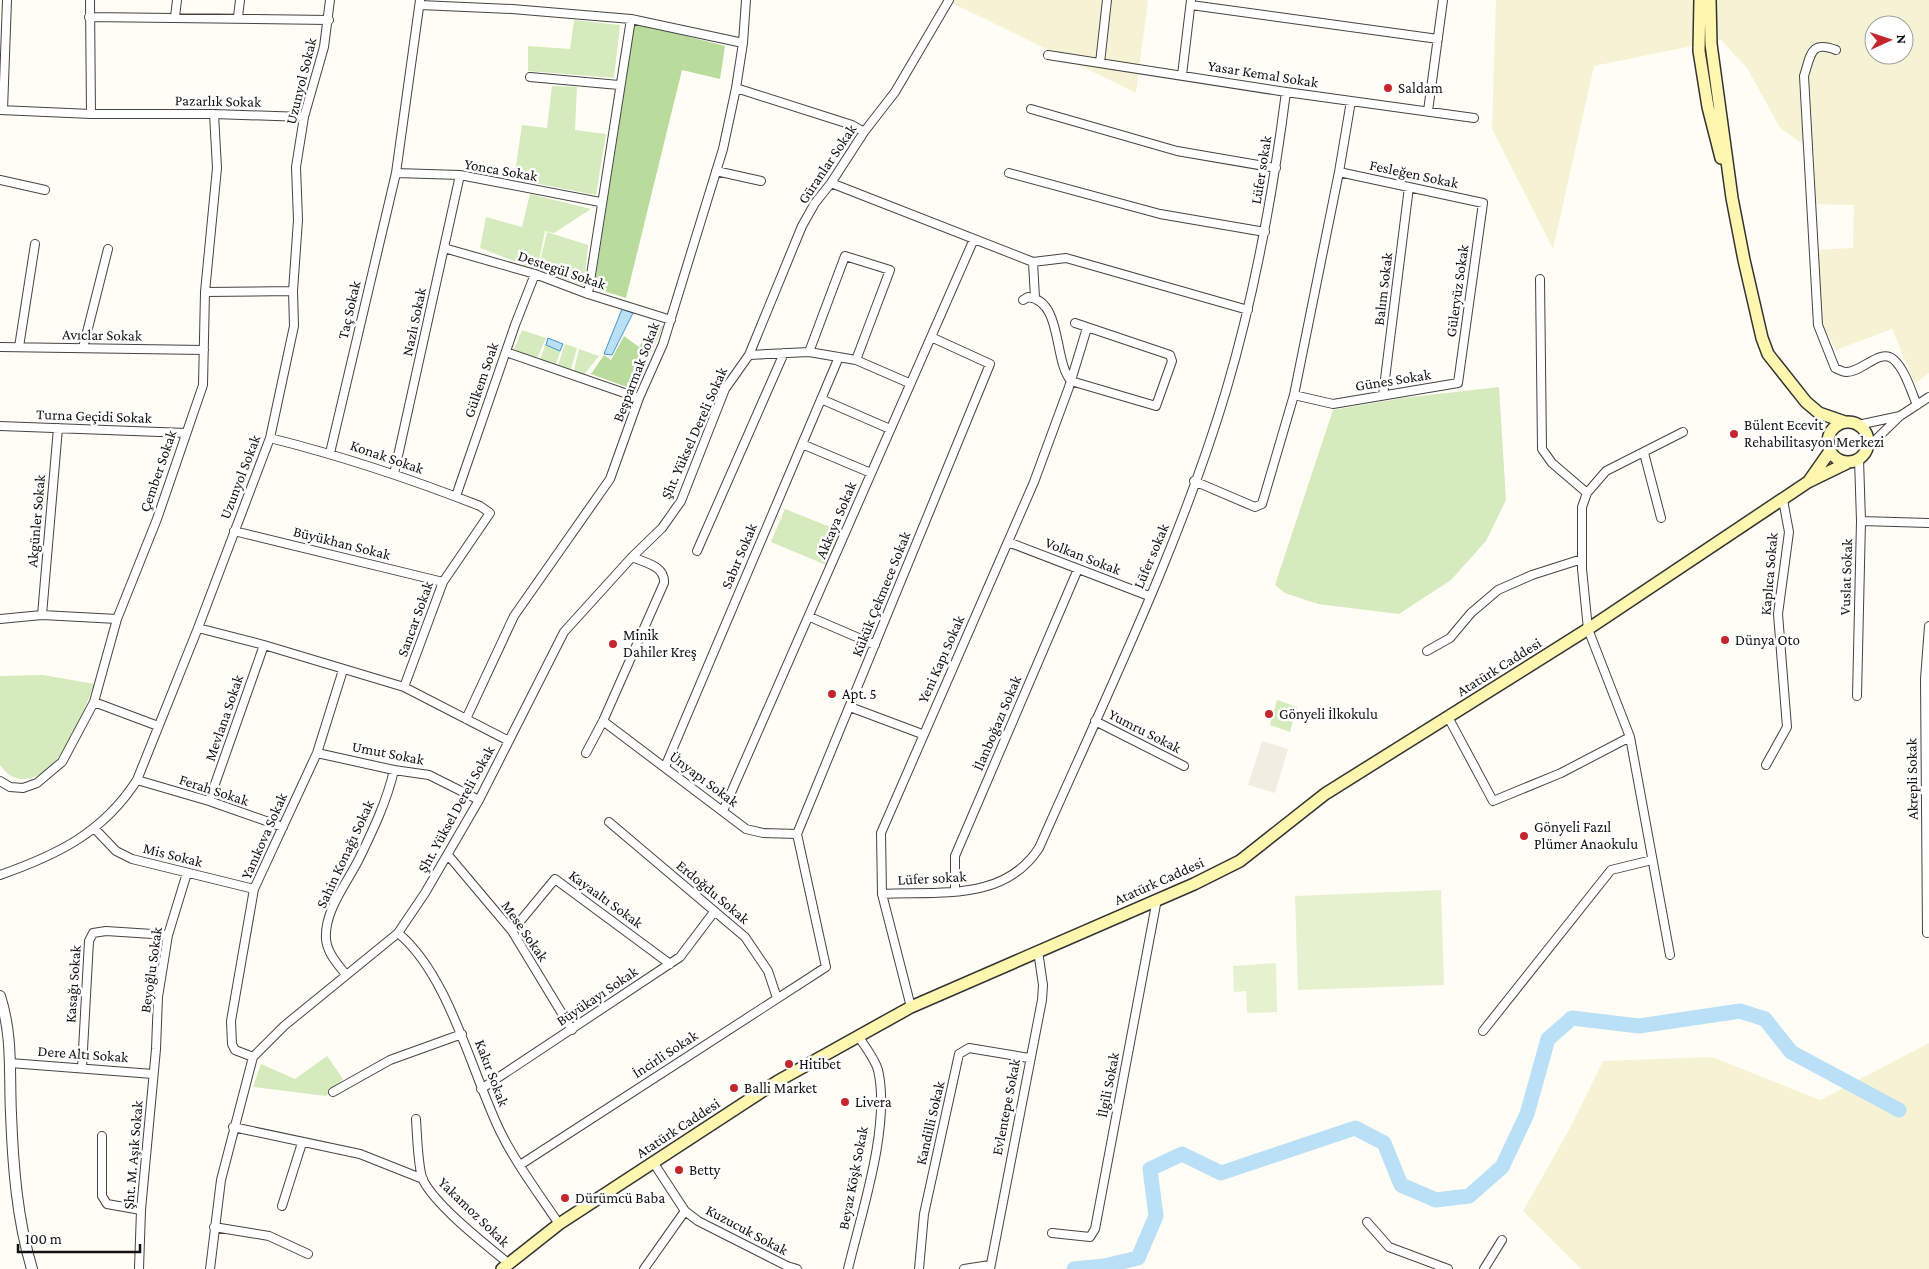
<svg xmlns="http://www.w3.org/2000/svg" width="1929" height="1269" font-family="'Crimson Pro',serif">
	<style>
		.farmland { fill: #f6f3d4; fill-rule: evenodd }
		.green { fill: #d5ebbd }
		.forest { fill: #b9dc9c }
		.pitch { fill: #e6f2cf }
		.plaza { fill: #f1ede2 }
		.water { fill: #b9e0f7; stroke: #3f96cf }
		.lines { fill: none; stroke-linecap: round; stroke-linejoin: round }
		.river { stroke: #b9e0f7; stroke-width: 15 }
		.minor-casing { stroke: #444; stroke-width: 10 }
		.tertiary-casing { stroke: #444; stroke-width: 12 }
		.secondary-casing { stroke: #333; stroke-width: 14 }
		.minor { stroke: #fff; stroke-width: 8 }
		.tertiary { stroke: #fff; stroke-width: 10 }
		.secondary { stroke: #fff6b0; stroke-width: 11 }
		.poi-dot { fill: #c4262e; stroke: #fff; stroke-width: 2 }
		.labels { text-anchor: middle; stroke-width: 5; stroke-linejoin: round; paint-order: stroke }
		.street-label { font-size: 15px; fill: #111; stroke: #fff }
		.poi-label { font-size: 15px; fill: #111; stroke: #fff; text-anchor: start }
	</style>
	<rect width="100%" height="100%" fill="#fffdf5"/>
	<path class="farmland" d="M945 0H1148L1136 93 979 16Z
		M1496 0H1929V373L1915 384 1892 329 1836 350 1822 323 1815 250 1853 248 1854 205 1815 204 1814 152 1780 128 1747 68 1721 40 1594 66 1553 249 1492 129ZM1874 25H1904V55H1874Z
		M1929 1043V1269H1581L1523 1211 1570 1128 1603 1061 1712 1057 1820 1100Z"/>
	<path class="green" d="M574 20 620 25 614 78 528 71V46L570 49Z
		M552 86 577 87 575 130 606 134 596 195 514 179 522 125 547 128Z
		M530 194 591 209 554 233 545 231 537 270 480 248 486 217 522 227Z
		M547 232 588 245 584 286 538 270Z
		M522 330 546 338 536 361 513 352Z
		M548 338 563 344 555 367 539 362Z
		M565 344 577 348 570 373 557 368Z
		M579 349 599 356 582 377 573 374Z
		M1499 387 1506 500 1486 541 1451 580 1399 614 1318 604 1285 593 1275 585 1333 410 1403 398Z
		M785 509 840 531 826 565 771 542Z
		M43 675 95 684C81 714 63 775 25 779 13 780 7 774 0 765V676Z
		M1277 700 1297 707 1290 732 1270 725Z
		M327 1056 343 1079 326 1096 253 1087 261 1064 295 1079Z"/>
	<path class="forest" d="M635 23 725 46 720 79 682 70 626 298 594 288Z
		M655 323 663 326 635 390 591 374 604 355 611 360 624 336 639 347Z"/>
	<path class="pitch" d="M1441 890 1444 985 1298 990 1295 896Z
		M1276 963 1277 1012 1247 1013 1246 991 1234 992 1233 966Z"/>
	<path class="plaza" d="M1262 741 1288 749 1275 793 1248 785Z"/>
	<path class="water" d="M622 309 633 313 612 355 604 354Z
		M548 338 563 344 560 351 546 345Z"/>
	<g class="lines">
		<path class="river" d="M1074 1269 1104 1266 1138 1258 1156 1216 1150 1169 1182 1154 1221 1173 1355 1128 1384 1143 1401 1185 1436 1200 1469 1196 1502 1167 1527 1114 1548 1039 1572 1018 1639 1026 1740 1011 1765 1019 1791 1052 1899 1110"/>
		<defs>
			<path id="minor" d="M90 0 91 114
				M420 5 512 9 631 19 743 43
				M1191 5 1438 39
				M89 17 329 20
				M175 17 177 0
				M238 17 240 0
				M1836 50C1810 40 1811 55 1804 76L1818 325 1835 368C1838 369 1842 372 1846 372 1861 373 1880 348 1893 359 1905 369 1911 391 1917 405
				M1048 55 1286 92 1474 118
				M1100 63 1107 0
				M1182 75 1191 0
				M530 77 619 85
				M736 88 852 125 864 132
				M1031 109 1177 151 1276 168
				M0 110 91 114H214L304 117
				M3 110 7 0
				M1428 111 1443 0
				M716 171 761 181
				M396 173 460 175 600 202
				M1009 173 1160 214 1265 232
				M0 180 45 190
				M831 183 1033 262 1066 258 1248 310
				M444 248 535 274 588 294 671 320
				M1033 262 1035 298
				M1540 279 1542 449 1552 463 1587 493
				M205 292 293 291
				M588 294 631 19
				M1023 300 1028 297C1063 301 1053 360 1071 381L1156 406 1172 361 1170 355 1075 323
				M0 347 204 350
				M19 347 35 244
				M83 348 108 249
				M506 352 639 398
				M809 352 845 256 890 270 856 360
				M749 355 809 352 856 360 909 383
				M1294 395 1339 172 1351 101
				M1383 395 1409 187
				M821 399 890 429
				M1858 425 1900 416
				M0 426 186 433
				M270 438C342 456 411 479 480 506L490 513 443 582 404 687
				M802 444 871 473
				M1867 448 1900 416 1929 397
				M330 453 396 173 420 0
				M1644 453 1661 518
				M394 474 460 175
				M1194 481 1255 507 1262 504 1294 395 1333 404 1458 383 1483 203 1339 172
				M456 496 515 325 535 274
				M1861 521 1929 523
				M234 531 443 582
				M1008 542 1149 596
				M697 551 784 353
				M42 615 58 428
				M810 617 875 645
				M0 619 42 615 117 619
				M198 628 264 645 404 687 509 741
				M1427 651 1450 638 1471 613 1498 590 1532 575 1582 559
				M1857 696 1861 521 1859 459
				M94 702 158 726
				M850 707 922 734
				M1448 717 1493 801 1561 773 1630 737
				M466 719 514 616 610 479 639 398 663 344 723 149 736 88 743 43 746 0
				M603 721 746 829 763 833 797 834
				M1095 721 1184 766
				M317 753 394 770 429 775 479 800
				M586 753 603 721 664 583C665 566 646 563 632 557
				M1766 765 1787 727 1778 614 1789 532 1783 500
				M665 767 839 357
				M137 780 209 801 283 827
				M0 781 10 787 23 788 37 783 62 762 94 702 117 619 157 519 203 385 205 292 217 168 214 114
				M209 801 264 645
				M723 811 974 239
				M609 822 745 937 768 971 777 998
				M95 829 116 851 132 859 254 889
				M797 834 990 364 931 337
				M448 855 512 931 572 1030
				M0 875C57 855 103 833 137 780L198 628 270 438 294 326 293 291 298 220 296 167 304 117 324 47 330 0
				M955 891V856L1078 569
				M882 894C939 891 1004 902 1039 848 1105 698 1179 548 1226 391 1255 293 1273 194 1286 92
				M512 931 555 879 670 964
				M398 933C449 975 471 1071 500 1131 516 1164 539 1194 559 1224
				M1927 933 1925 679 1929 626
				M1670 955 1630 737 1588 629 1582 569V507L1587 493 1606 471 1683 432
				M346 975C338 964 327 953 326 939 324 911 347 883 359 859 373 830 387 801 394 770
				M911 1007 882 894 881 833 1034 482 1069 387 1087 328
				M1483 1031 1611 870 1652 860
				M253 1057 235 1050 232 1044 231 1021 254 889 317 753 343 670
				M10 1063 153 1074
				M82 1068 89 941 93 933 106 931 168 935
				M481 1089 680 957 714 912
				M333 1092 390 1060 462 1034
				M416 1119C417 1134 418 1169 423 1180 436 1206 485 1244 508 1263
				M233 1127 360 1154 423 1179
				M102 1136V1196L107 1204 141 1210
				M653 1162 685 1211 698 1221 787 1266 797 1269
				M520 1165 826 967 797 834
				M282 1206 302 1143
				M1367 1222 1389 1247 1448 1269
				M214 1227 269 1236 308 1254
				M1052 1233 1090 1237 1095 1229 1157 899
				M139 1269 141 1210 156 1049 158 997 168 935 187 873
				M210 1269 221 1180 253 1057 284 1026 398 933 425 893 479 800 564 632 632 557 662 528 681 501 725 389 749 355 802 226 815 203 831 183 864 132 895 92 949 0
				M644 1269 685 1211
				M848 1269C861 1214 891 1126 878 1070 875 1059 865 1047 859 1037
				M919 1269 924 1214 959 1054 969 1048 1029 1058
				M964 1269 990 1265
				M990 1269 1042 1000 1043 985 1038 951
				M1484 1269 1502 1240"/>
			<path id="tertiary" d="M0 996C13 1037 9 1072 11 1114 13 1166 17 1219 32 1269"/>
			<path id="secondary" d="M1700 0 1699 51 1708 107 1721 158
				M1710 0 1711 44 1732 198 1744 260 1762 338 1768 354 1806 402 1819 413 1845 422
				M1828 442a20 20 0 1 1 40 0a20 20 0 1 1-40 0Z
				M1809 481 1830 451
				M502 1269 559 1224 778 1081 911 1007 1194 884 1240 861 1325 794 1588 629 1808 482 1847 463"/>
		</defs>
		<use href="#minor" class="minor-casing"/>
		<use href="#tertiary" class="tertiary-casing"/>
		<use href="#secondary" class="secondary-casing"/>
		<use href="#minor" class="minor"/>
		<use href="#tertiary" class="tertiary"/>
		<use href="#secondary" class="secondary"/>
	</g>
	<g class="poi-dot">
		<circle cx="1388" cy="88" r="5"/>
		<circle cx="1734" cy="434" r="5"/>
		<circle cx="1725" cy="640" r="5"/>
		<circle cx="613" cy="644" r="5"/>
		<circle cx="832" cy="694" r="5"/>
		<circle cx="1269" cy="714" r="5"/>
		<circle cx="1524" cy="836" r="5"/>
		<circle cx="789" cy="1064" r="5"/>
		<circle cx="734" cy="1088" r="5"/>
		<circle cx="845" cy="1102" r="5"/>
		<circle cx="679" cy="1170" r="5"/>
		<circle cx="565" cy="1198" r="5"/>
	</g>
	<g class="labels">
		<g class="street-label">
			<text transform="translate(1263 74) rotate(9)" y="5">Yasar Kemal Sokak</text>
			<text transform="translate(301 81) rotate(-76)" y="5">Uzunyol Sokak</text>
			<text transform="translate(218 101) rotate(1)" y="5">Pazarlık Sokak</text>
			<text transform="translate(827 164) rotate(-56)" y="5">Güranlar Sokak</text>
			<text transform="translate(501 170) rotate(10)" y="5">Yonca Sokak</text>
			<text transform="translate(1261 170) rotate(-81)" y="5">Lüfer sokak</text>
			<text transform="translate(1414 174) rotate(12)" y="5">Fesleğen Sokak</text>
			<text transform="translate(562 270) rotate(19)" y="5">Destegül Sokak</text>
			<text transform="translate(1383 289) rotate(-83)" y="5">Balım Sokak</text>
			<text transform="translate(1457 291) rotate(-82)" y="5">Güleryüz Sokak</text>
			<text transform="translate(349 310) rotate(-77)" y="5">Taç Sokak</text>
			<text transform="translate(414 322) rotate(-78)" y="5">Nazlı Sokak</text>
			<text transform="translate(102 335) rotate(1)" y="5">Avıclar Sokak</text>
			<text transform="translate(636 372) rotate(-69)" y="5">Beşparmak Sokak</text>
			<text transform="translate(481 380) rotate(-71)" y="5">Gülkem Soak</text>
			<text transform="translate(1393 380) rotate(-9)" y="5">Günes Sokak</text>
			<text transform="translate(94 416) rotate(2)" y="5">Turna Geçidi Sokak</text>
			<text transform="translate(694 433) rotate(-66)" y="5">Şht. Yüksel Dereli Sokak</text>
			<text transform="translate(387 457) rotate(19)" y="5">Konak Sokak</text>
			<text transform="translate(158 471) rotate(-71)" y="5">Çember Sokak</text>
			<text transform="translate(240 477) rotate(-69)" y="5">Uzunyol Sokak</text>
			<text transform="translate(836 520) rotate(-67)" y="5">Akkaya Sokak</text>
			<text transform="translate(36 521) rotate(-85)" y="5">Akgünler Sokak</text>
			<text transform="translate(342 543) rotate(14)" y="5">Büyükhan Sokak</text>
			<text transform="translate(739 556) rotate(-67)" y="5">Sabır Sokak</text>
			<text transform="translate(1083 556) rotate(21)" y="5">Volkan Sokak</text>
			<text transform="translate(1151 556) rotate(-67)" y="5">Lüfer sokak</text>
			<text transform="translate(1769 574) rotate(-85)" y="5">Kaplıca Sokak</text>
			<text transform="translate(1846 577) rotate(-88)" y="5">Vuslat Sokak</text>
			<text transform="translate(881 594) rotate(-68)" y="5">Kükük Çekmece Sokak</text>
			<text transform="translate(415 619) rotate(-70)" y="5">Sancar Sokak</text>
			<text transform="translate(941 659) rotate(-66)" y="5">Yeni Kapı Sokak</text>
			<text transform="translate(1499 667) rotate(-32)" y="5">Atatürk Caddesi</text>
			<text transform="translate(224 718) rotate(-71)" y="5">Mevlana Sokak</text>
			<text transform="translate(997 723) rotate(-67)" y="5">İlanboğazı Sokak</text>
			<text transform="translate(1145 731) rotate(27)" y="5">Yumru Sokak</text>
			<text transform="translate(388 753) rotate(11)" y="5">Umut Sokak</text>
			<text transform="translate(704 779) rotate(37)" y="5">Ünyapı Sokak</text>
			<text transform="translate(1912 779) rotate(-91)" y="5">Akrepli Sokak</text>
			<text transform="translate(214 790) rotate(18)" y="5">Ferah Sokak</text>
			<text transform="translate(456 809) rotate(-61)" y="5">Şht. Yüksel Dereli Sokak</text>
			<text transform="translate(264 836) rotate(-66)" y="5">Yanıkova Sokak</text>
			<text transform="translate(345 854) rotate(-65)" y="5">Sahin Konağı Sokak</text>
			<text transform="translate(173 855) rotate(14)" y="5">Mis Sokak</text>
			<text transform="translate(932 878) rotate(-3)" y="5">Lüfer sokak</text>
			<text transform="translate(1159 881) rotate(-24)" y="5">Atatürk Caddesi</text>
			<text transform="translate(713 892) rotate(40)" y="5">Erdoğdu Sokak</text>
			<text transform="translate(606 899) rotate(36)" y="5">Kayaaltı Sokak</text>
			<text transform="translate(525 931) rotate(55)" y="5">Mese Sokak</text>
			<text transform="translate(151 970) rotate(-82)" y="5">Beyoğlu Sokak</text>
			<text transform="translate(73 984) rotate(-86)" y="5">Kasağı Sokak</text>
			<text transform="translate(597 996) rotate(-34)" y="5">Büyükayı Sokak</text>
			<text transform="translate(83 1054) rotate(4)" y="5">Dere Altı Sokak</text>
			<text transform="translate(665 1054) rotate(-33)" y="5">İncirli Sokak</text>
			<text transform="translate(492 1073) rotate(69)" y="5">Kakır Sokak</text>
			<text transform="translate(1108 1085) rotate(-79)" y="5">İlgili Sokak</text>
			<text transform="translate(1006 1107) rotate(-79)" y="5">Evlentepe Sokak</text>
			<text transform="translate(930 1123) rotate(-77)" y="5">Kandilli Sokak</text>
			<text transform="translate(678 1128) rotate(-33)" y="5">Atatürk Caddesi</text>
			<text transform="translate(133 1155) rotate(-85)" y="5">Şht. M. Aşık Sokak</text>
			<text transform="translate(853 1178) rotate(-79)" y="5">Beyaz Köşk Sokak</text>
			<text transform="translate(474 1212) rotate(44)" y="5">Yakamoz Sokak</text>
			<text transform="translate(747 1230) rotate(28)" y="5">Kuzucuk Sokak</text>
		</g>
		<g class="poi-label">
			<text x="1398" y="93">Saldam</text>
			<text x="1744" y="430">Bülent Ecevit<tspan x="1744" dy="17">Rehabilitasyon Merkezi</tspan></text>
			<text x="623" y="640">Minik<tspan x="623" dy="17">Dahiler Kreş</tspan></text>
			<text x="1735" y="645">Dünya Oto</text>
			<text x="842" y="699">Apt. 5</text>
			<text x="1279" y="719">Gönyeli İlkokulu</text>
			<text x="1534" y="832">Gönyeli Fazıl<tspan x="1534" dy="17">Plümer Anaokulu</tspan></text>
			<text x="799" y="1069">Hitibet</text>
			<text x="744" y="1093">Balli Market</text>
			<text x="855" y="1107">Livera</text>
			<text x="689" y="1175">Betty</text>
			<text x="575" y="1203">Dürümcü Baba</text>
		</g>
	</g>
	<g transform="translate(1889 40) rotate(87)"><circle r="24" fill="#ffffff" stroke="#a0a0a0"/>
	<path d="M0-4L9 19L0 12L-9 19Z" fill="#c4262e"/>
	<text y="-8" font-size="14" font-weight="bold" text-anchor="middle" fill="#111111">N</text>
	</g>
	<path d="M18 1244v8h122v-8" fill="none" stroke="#111111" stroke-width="2.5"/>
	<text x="25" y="1244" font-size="15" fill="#111111" stroke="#ffffff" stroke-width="4" paint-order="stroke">100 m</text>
</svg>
